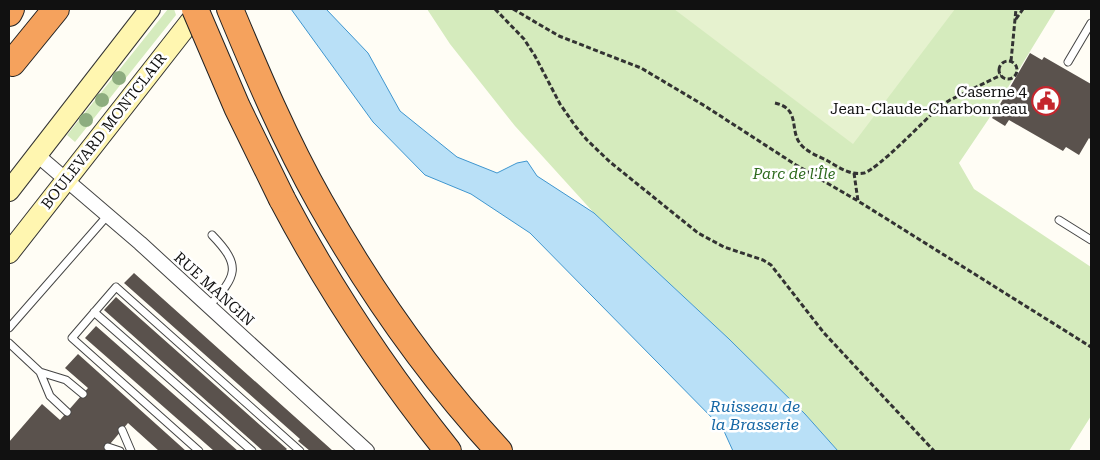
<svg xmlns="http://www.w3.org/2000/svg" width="1100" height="460" font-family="'Roboto Serif',serif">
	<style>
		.green { fill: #d5ebbd }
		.pitch { fill: #e6f2cf }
		.water { fill: #b9e0f7; stroke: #3f96cf }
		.building { fill: #5a524d }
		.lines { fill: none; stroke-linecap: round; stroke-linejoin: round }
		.service-casing { stroke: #444; stroke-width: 9 }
		.minor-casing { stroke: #444; stroke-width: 16 }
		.secondary-casing { stroke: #333; stroke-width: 22 }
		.motorway-casing { stroke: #222; stroke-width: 28 }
		.path { stroke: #333; stroke-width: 3; stroke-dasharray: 5 2.5; stroke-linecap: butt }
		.service { stroke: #fff; stroke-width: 7 }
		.minor { stroke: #fff; stroke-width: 14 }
		.secondary { stroke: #fff6b0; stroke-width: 20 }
		.motorway { stroke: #f5a25d; stroke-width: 26 }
		.motorway-bridge-casing { stroke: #222; stroke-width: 28; stroke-linecap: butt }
		.motorway-bridge { stroke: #f5a25d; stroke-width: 26 }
		.tree { fill: #8dad7f }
		.labels { text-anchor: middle; stroke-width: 5; stroke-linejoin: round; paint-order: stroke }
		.poi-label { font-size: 15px; fill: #111; stroke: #fff; text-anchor: end }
		.street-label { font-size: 15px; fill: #111; stroke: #fff }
		.park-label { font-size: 15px; font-style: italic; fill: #2f6b1f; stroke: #fff }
		.water-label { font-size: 16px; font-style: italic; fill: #1768a6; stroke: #fff }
	</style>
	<rect width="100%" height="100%" fill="#fffdf5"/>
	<path class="green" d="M168 9H174L176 15 75 142 67 135Z
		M427 9H1056L988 120 959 163 974 189 1091 267V416L1069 451H838L805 414 729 339 594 213 515 126 450 44Z"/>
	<path class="pitch" d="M674 9H955L853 144Z"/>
	<path class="water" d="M291 9H326L368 53 400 111 457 157 497 173 517 163 527 161 537 176 594 213 729 339 805 414 838 451H733L723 429 530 233 471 194 425 175 373 122Z"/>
	<path class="building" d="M1030 53 1042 60 1044 57 1091 84V140L1089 138 1079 155 1066 147 1063 151 1009 120 1005 126 992 118Z
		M134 273 333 451H310L298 441 300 439 124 283Z
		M116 297 287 449 285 451H263L104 310Z
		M96 326 238 451H214L85 338Z
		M78 354 186 451H159L128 423 104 451H9V442L42 404 60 420 88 388 65 368Z"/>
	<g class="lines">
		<defs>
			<path id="service" d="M1068 62 1091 23
				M1059 220 1091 240
				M209 306C237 276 242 266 212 235
				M94 312 252 451
				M9 328 108 215
				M9 343 40 372 50 396 67 412
				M40 372 66 380 83 394
				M122 430 131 451
				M108 447 120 451
				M199 451 72 338 116 287 300 451"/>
			<path id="minor" d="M36 154 140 243 367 451"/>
			<path id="secondary" d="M9 191 150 9
				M9 253 200 9"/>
			<path id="motorway" d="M230 9C257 74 285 140 320 202 370 291 429 375 499 451
				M9 13 11 9
				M12 63 56 9
				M282 199C330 290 384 371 448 451"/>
		</defs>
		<use href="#service" class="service-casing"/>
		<use href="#minor" class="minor-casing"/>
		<use href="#secondary" class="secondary-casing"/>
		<use href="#motorway" class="motorway-casing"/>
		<path class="path" d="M495 9 524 39 535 56 560 104 576 127 587 140 610 162 698 233 724 247 763 260 771 265 824 333 934 451
			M513 9 559 36 641 68 705 106 796 165 858 201
			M1016 19 1023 9
			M999 70a9 9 0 1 1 18 0a9 9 0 1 1-18 0Z
			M1011 61 1016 9
			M775 103C800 109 790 128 799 142 804 151 820 157 828 161 838 167 851 176 864 173 878 169 925 120 939 107L950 100 1001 75
			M854 173 858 201 1091 347"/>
		<use href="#service" class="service"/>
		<use href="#minor" class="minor"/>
		<use href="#secondary" class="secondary"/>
		<use href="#motorway" class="motorway"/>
		<defs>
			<path id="motorway-bridge" d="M195 9 237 107 282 199"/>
		</defs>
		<use href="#motorway-bridge" class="motorway-bridge-casing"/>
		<use href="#motorway-bridge" class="motorway-bridge"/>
	</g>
	<g class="tree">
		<circle cx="119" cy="78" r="7"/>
		<circle cx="102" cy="100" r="7"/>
		<circle cx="86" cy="120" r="7"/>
	</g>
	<defs>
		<symbol id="civic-ring" viewBox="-11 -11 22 22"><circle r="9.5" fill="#fff" stroke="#c4262e" stroke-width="1.5"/><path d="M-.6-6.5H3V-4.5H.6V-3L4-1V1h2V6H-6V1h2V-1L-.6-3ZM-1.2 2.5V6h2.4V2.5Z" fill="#c4262e"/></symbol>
	</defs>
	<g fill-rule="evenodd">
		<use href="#civic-ring" x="1030" y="85" width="32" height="32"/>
	</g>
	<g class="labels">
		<g class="poi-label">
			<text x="1027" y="97">Caserne 4<tspan x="1027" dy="17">Jean-Claude-Charbonneau</tspan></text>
		</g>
		<g class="street-label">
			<text transform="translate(104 131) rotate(-52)" y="5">BOULEVARD MONTCLAIR</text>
			<text transform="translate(214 289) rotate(42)" y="5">RUE MANGIN</text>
		</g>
		<g class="park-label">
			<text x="794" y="179">Parc de l'Île</text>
		</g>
		<g class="water-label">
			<text x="755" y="412">Ruisseau de<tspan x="755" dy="18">la Brasserie</tspan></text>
		</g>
	</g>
	<rect width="1100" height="460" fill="none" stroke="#111111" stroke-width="20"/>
</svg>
